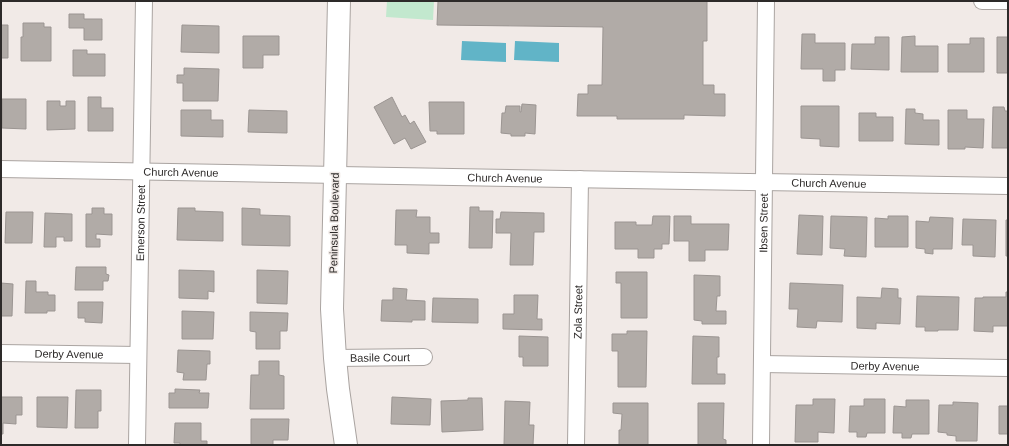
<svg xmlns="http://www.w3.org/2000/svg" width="1009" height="446" font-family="Arial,sans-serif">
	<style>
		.green { fill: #c2e8ce }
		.water { fill: #61b4c7 }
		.building { fill: #b1aba7; stroke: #9b9592 }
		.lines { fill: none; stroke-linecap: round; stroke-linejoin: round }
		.street-casing { stroke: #aaa4a1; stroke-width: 18 }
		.primary-casing { stroke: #aaa4a1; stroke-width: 24 }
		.street { stroke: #fff; stroke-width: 16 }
		.primary { stroke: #fff; stroke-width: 22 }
		.labels { text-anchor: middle; stroke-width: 3; stroke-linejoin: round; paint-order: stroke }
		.street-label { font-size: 11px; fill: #2d2a29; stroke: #f1eae7 }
	</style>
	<rect width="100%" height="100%" fill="#f1eae7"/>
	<path class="green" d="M387 1H434L433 20 386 17Z"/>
	<path class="water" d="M462 41 506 43V62L461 60Z
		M515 41 559 43V62L514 60Z"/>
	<path class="building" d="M438 1H707V41H703V85H714V94H725V116L684 115V119H617V116H577L578 94H588V85H602L603 27 437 25Z
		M69 14H84V19H102V40H84V28H69Z
		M23 23H44V27H51V61H21V37H23Z
		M1 25H8V58H1Z
		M182 25 219 26V53L181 52Z
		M802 34H815V43H845V70H835V81H823V69H801Z
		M243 36H279V55H263V68H243Z
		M915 36V46H938V72H901L902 37Z
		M875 37H889V70L851 69 852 44H875Z
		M997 37H1008V73H997Z
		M970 38H984V72H948V44H970Z
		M73 50H87V54H105V76H73Z
		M184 68 219 69 218 101H183V83H177V75H184Z
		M88 97H101V108H113V131H88Z
		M392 97 402 117 405 115 410 124 414 121 426 142 411 149 405 138 394 144 374 107Z
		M2 99H26V129L2 128Z
		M47 101H60V106H66V101H75V129L47 130Z
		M429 102H464V134H437V131H430Z
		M522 104 536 105 535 134 525 133V136H511V134L501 133 502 113H505L506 106H520V112H521Z
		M801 106H839V147L820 146V139L801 138Z
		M993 107H1004L1005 111H1008V148H992Z
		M906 109H915V113L923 114V120H939V145L905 144Z
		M181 110H211V120H223V137L181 136Z
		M249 110 287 111V133L248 132Z
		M948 110H967V119H984L983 148 965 147V149H948Z
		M859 113H876V117H893V141H859Z
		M470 207H479V211H493L492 248H469Z
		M92 208H104V214H112V235L96 234V239H100V247H86V214H92Z
		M178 208H195V211L223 212V241L177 240Z
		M242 208 260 209V215L290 216V246L242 245Z
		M396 210H417L416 217H430V233H439V243H429V254L407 253V245H395Z
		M6 212H33L32 243H5Z
		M501 212 544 213V232H534L533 265H510L511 233H496V219H500Z
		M45 213 72 214V241H64V237H56V247H44Z
		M799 215 823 216 822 255 797 254Z
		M653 216H670L669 244H662V249H654V258H638V249H615V222H636V225H652Z
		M674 216H691V224H729L728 250H705V261H689V241H674Z
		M831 216 867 217 866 257 844 256 845 249 830 248Z
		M888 216H908V247H875V218L888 219Z
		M930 217 953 218 952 249H933V254L925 253V249L916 248V221L929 222Z
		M963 219 996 220 995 257 973 256V245H962Z
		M1006 220H1008V256H1006Z
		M76 267H106V274L109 275 108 281H103V290H75Z
		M179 270 214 271V292L208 291V299L179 298Z
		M257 270 288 271 287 304 257 303Z
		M616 272H647V318H621V283H616Z
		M694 275 720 276V296H717L716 311H726V324H702V321L694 320Z
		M26 281H36V292H48V295H55V311H47V313H25Z
		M1 283 13 284 12 316H1Z
		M790 283 843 285 842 322 817 321 816 328 797 327 798 309H789Z
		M393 288 407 289 406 300 425 301V320H412V322L381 321 382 300H393Z
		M882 288 898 289V298H901L900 324 876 323V329L857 328V297L881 298Z
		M1006 292H1008V326H993V332L974 331 975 298H983V297H1006Z
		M514 295H538L537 319H542V330L503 329V314H514Z
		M917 296 959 297 958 330H938V331H925V327H916Z
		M433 298 478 299V323L432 322Z
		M78 302H103L102 323 85 322V318H78Z
		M182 311 214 312 213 339H182Z
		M250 312 288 313 287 331H280V349H256V332L250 331Z
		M627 331H647L646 387H618V351H612V334H627Z
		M519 336 548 337V366H523V357H519Z
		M693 336 719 337V357H717V374H725V384H692Z
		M178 350 210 351V364H207L206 380H183L184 373 177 372Z
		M259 361H279V375L284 376V409H250L251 375H259Z
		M175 389 200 390 199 393H209L208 408H169V393H175Z
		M76 390H101V411H98V428H75Z
		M1 397H22V415H16V424L3 423V434H1Z
		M37 397H68L67 428 37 427Z
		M392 397 431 399 430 425 391 424Z
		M468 398H482L483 430 442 432 441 401 468 400Z
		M813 399H835L834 433 818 432V442H795L796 405H813Z
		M864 399H885V433H867L866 437H857V432H849L850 406H864Z
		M906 400H929V434H912L911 438H902V433H893L894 406 906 407Z
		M505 401 530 402 529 425H534L533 445H504Z
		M953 402 978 403 977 441H956V436L947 435V433L938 432 939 405H953Z
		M613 403H648V445H619V430H621L622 414 613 413Z
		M698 403H724L723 439 726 440V445H698Z
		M999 406H1008V434H999Z
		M251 419H289L288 440H273V445H251Z
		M175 423H201V441H207V445H180V443H174Z"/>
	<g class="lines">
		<defs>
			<g id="street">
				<path d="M982 1H1008"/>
				<path id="s1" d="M1 169 566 179 1008 186"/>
				<path id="s2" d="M1 353 138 355"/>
				<path id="s3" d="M335 358 424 357"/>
				<path id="s4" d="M762 364 1008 368"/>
				<path id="s5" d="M137 445 144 1"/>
				<path id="s6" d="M576 445 580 179"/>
				<path id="s7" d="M761 445 766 1"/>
			</g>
			<path id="primary" d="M339 1 332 309 335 358 338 389 346 445"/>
		</defs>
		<use href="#street" class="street-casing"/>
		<use href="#primary" class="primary-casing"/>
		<use href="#street" class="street"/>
		<use href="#primary" class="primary"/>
	</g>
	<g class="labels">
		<g class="street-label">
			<text dy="4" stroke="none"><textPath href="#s1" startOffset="180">Church Avenue</textPath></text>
			<text dy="4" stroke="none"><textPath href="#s1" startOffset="504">Church Avenue</textPath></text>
			<text dy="4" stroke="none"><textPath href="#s1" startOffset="828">Church Avenue</textPath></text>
			<text dy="4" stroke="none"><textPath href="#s5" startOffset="222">Emerson Street</textPath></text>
			<text transform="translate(334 223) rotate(-89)" y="4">Peninsula Boulevard</text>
			<text dy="4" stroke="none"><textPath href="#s7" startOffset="222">Ibsen Street</textPath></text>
			<text dy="4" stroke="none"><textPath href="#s6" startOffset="133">Zola Street</textPath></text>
			<text dy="4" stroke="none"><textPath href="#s2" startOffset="68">Derby Avenue</textPath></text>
			<text dy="4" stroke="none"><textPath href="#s3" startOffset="45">Basile Court</textPath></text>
			<text dy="4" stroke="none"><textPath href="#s4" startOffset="123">Derby Avenue</textPath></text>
		</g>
	</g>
	<rect width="1009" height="446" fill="none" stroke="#2d2a29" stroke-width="4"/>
</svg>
